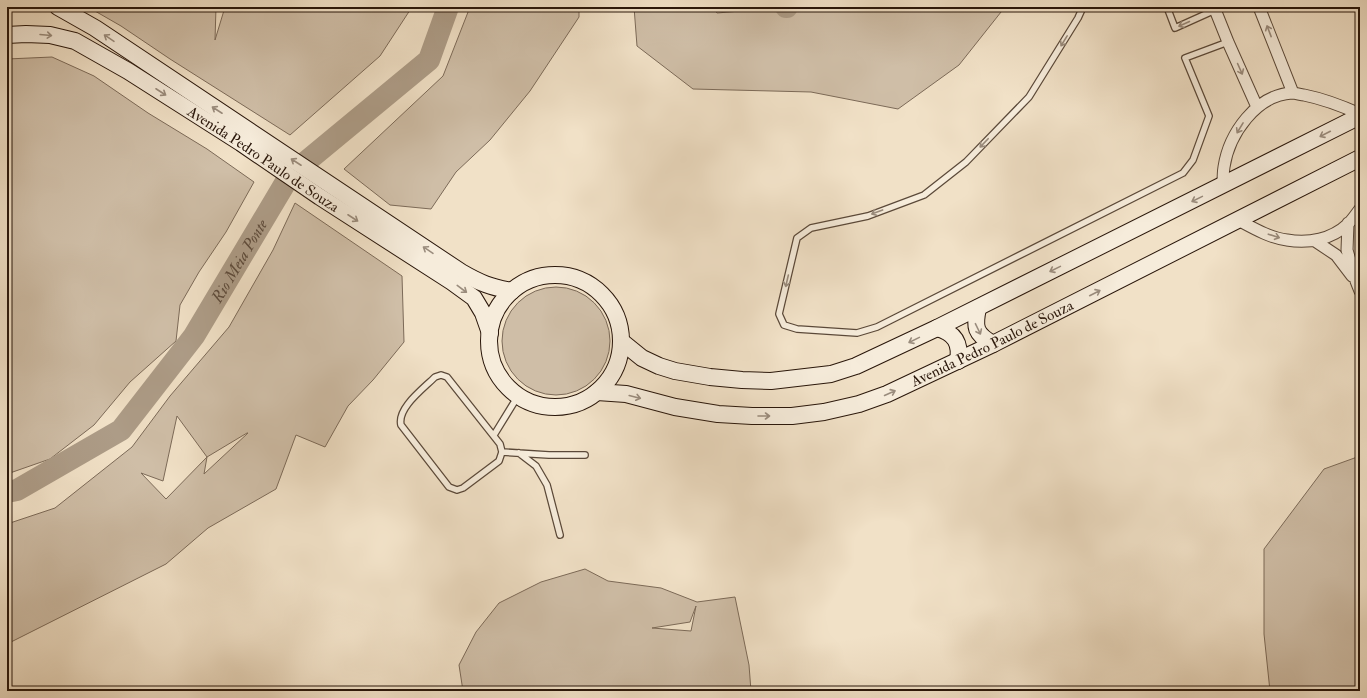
<svg xmlns="http://www.w3.org/2000/svg" width="1367" height="698" font-family="'IM FELL Double Pica',serif">
	<style>
		.green { fill: #cfbea7; stroke: #7c6a58; fill-rule: evenodd }
		.lines { fill: none; stroke-linecap: round; stroke-linejoin: round }
		.river { stroke: #ad9c87; stroke-width: 22 }
		.service-casing { stroke: #5b4939; stroke-width: 8 }
		.minor-casing { stroke: #5b4939; stroke-width: 13 }
		.secondary-casing { stroke: #29160a; stroke-width: 18 }
		.service { stroke: #f6ecdb; stroke-width: 5.5 }
		.minor { stroke: #f6ecdb; stroke-width: 11 }
		.secondary { stroke: #f6ecdb; stroke-width: 16 }
		.oneway { stroke: #9a8c7d }
		.labels { text-anchor: middle; stroke-width: 3; stroke-linejoin: round; paint-order: stroke }
		.street-label { font-size: 15px; fill: #29160a; stroke: #f6ecdb }
		.water-label { font-size: 16px; font-style: italic; fill: #5e4c3c; stroke: #f6ecdb }
	</style>
	<rect width="100%" height="100%" fill="#f1e1c7"/>
	<filter id="stains"><feTurbulence type="fractalNoise" baseFrequency=".005" numOctaves="4"/><feColorMatrix values="0 0 0 0 .2 0 0 0 0 .09 0 0 0 0 .02 0 0 0 .5 -.17"/></filter>
	<radialGradient id="worn" r=".72"><stop offset=".6" stop-color="#630" stop-opacity="0"/><stop offset="1" stop-color="#630" stop-opacity=".3"/></radialGradient>
	<path class="green" d="M88 7H216L215 40 225 7H412L380 56 290 135 170 59 121 26Z
		M470 7H579V17L530 91 490 140 456 172 431 209 390 205 344 169 443 76Z
		M634 7H713L717 13 787 7H1005L959 65 898 109 811 92 693 89 637 46Z
		M52 57 94 76 148 113 207 149 254 182 226 232 199 272 180 305 176 341 130 382 94 425 50 459 7 474V59Z
		M295 203 402 276 404 342 373 380 348 406 325 447 296 435 276 489 208 528 166 564 7 644V524L55 508 132 447 170 396 229 327 273 250ZM177 416 207 457 166 499 141 473 163 481ZM247 433H248L204 474 207 457Z
		M502 341a54 54 0 1 1 108 0a54 54 0 1 1-108 0Z
		M1360 456V691H1270L1264 634V549L1324 469Z
		M585 569 608 581 661 588 697 602 735 597 749 665 751 691H463L459 665 476 632 499 603 541 582ZM696 606 691 631 652 628 690 622Z"/>
	<g class="lines">
		<g class="river">
			<path d="M786 7H787"/>
			<path id="s1" d="M7 492 17 490 121 430 194 336 290 175 429 60 448 7"/>
		</g>
		<defs>
			<path id="service" d="M1083 7 1078 18 1029 97 966 162 924 195 868 216 811 228 797 238 779 314 784 325 797 329 857 333 877 327 1183 173 1193 160 1209 116 1185 58 1228 42
				M1167 7 1175 28 1215 10
				M441 375 447 377 500 444 502 452 499 461 463 488 457 490 449 487 401 425C397 408 423 389 435 377Z
				M494 435 518 396
				M502 452 549 455H585
				M519 453 536 466 547 485 560 535"/>
			<path id="minor" d="M1214 7 1228 42 1257 107
				M1259 7 1293 93
				M1223 186C1223 180 1223 173 1224 167 1229 134 1256 95 1292 93 1296 93 1301 95 1304 95 1324 99 1342 106 1360 114
				M1238 220C1253 228 1270 238 1287 240 1309 244 1332 239 1348 224 1353 219 1356 214 1360 209
				M1348 223 1347 250 1356 281 1360 291
				M1315 241 1336 255 1352 276"/>
			<g id="secondary">
				<path d="M58 7 95 28 461 272C480 283 490 287 512 291"/>
				<path id="s2" d="M7 35 26 34 50 35 75 41 128 71 241 143 320 197 452 282 474 298 483 313 490 333"/>
				<circle cx="555" cy="341" r="66"/>
				<path d="M978 308C974 327 975 334 993 344"/>
				<path d="M937 328C955 333 961 343 958 361"/>
				<path d="M621 341 642 358 659 366 675 371 710 377 742 380 771 381 831 374 856 366 937 328 1360 116"/>
				<path id="s3" d="M597 392 626 394 675 407 718 414 752 416H792L824 412 859 404 887 394 993 344 1360 158"/>
			</g>
		</defs>
		<use href="#service" class="service-casing"/>
		<use href="#minor" class="minor-casing"/>
		<use href="#secondary" class="secondary-casing"/>
		<use href="#service" class="service"/>
		<use href="#minor" class="minor"/>
		<use href="#secondary" class="secondary"/>
	</g>
	<defs><path id="oneway-shaft" d="M-6 0H5M1.5-3L5.5 0L1.5 3" fill="none" stroke-width="1.6" stroke-linecap="round" stroke-linejoin="round"/></defs>
	<g class="oneway">
		<use href="#oneway-shaft" transform="translate(1184 24) rotate(156)"/>
		<use href="#oneway-shaft" transform="translate(1269 31) rotate(-111)"/>
		<use href="#oneway-shaft" transform="translate(46 35) rotate(5)"/>
		<use href="#oneway-shaft" transform="translate(109 38) rotate(-146)"/>
		<use href="#oneway-shaft" transform="translate(1064 41) rotate(122)"/>
		<use href="#oneway-shaft" transform="translate(1240 69) rotate(66)"/>
		<use href="#oneway-shaft" transform="translate(161 92) rotate(33)"/>
		<use href="#oneway-shaft" transform="translate(217 110) rotate(-147)"/>
		<use href="#oneway-shaft" transform="translate(1240 128) rotate(121)"/>
		<use href="#oneway-shaft" transform="translate(1325 134) rotate(153)"/>
		<use href="#oneway-shaft" transform="translate(984 143) rotate(134)"/>
		<use href="#oneway-shaft" transform="translate(296 162) rotate(-147)"/>
		<use href="#oneway-shaft" transform="translate(1197 199) rotate(154)"/>
		<use href="#oneway-shaft" transform="translate(877 212) rotate(160)"/>
		<use href="#oneway-shaft" transform="translate(353 218) rotate(33)"/>
		<use href="#oneway-shaft" transform="translate(1274 236) rotate(18)"/>
		<use href="#oneway-shaft" transform="translate(428 250) rotate(-146)"/>
		<use href="#oneway-shaft" transform="translate(1055 269) rotate(154)"/>
		<use href="#oneway-shaft" transform="translate(787 281) rotate(103)"/>
		<use href="#oneway-shaft" transform="translate(462 289) rotate(37)"/>
		<use href="#oneway-shaft" transform="translate(1095 293) rotate(-27)"/>
		<use href="#oneway-shaft" transform="translate(978 329) rotate(64)"/>
		<use href="#oneway-shaft" transform="translate(914 340) rotate(154)"/>
		<use href="#oneway-shaft" transform="translate(890 393) rotate(-24)"/>
		<use href="#oneway-shaft" transform="translate(635 397) rotate(14)"/>
		<use href="#oneway-shaft" transform="translate(764 416)"/>
	</g>
	<g class="labels">
		<g class="street-label">
			<text dy="5" stroke="none"><textPath href="#s2" startOffset="291">Avenida Pedro Paulo de Souza</textPath></text>
			<text dy="5" stroke="none"><textPath href="#s3" startOffset="412">Avenida Pedro Paulo de Souza</textPath></text>
		</g>
		<g class="water-label">
			<text dy="6" stroke="none"><textPath href="#s1" startOffset="337">Rio Meia Ponte</textPath></text>
		</g>
	</g>
	<rect width="1367" height="698" fill="none" stroke="#f1e1c7" stroke-width="24"/>
	<rect x="8" y="8" width="1351" height="682" fill="none" stroke="#29160a" stroke-width="2"/>
	<rect x="12" y="12" width="1343" height="674" fill="none" stroke="#29160a"/>
	<rect width="100%" height="100%" filter="url(#stains)"/>
	<rect width="100%" height="100%" fill="url(#worn)"/>
</svg>
